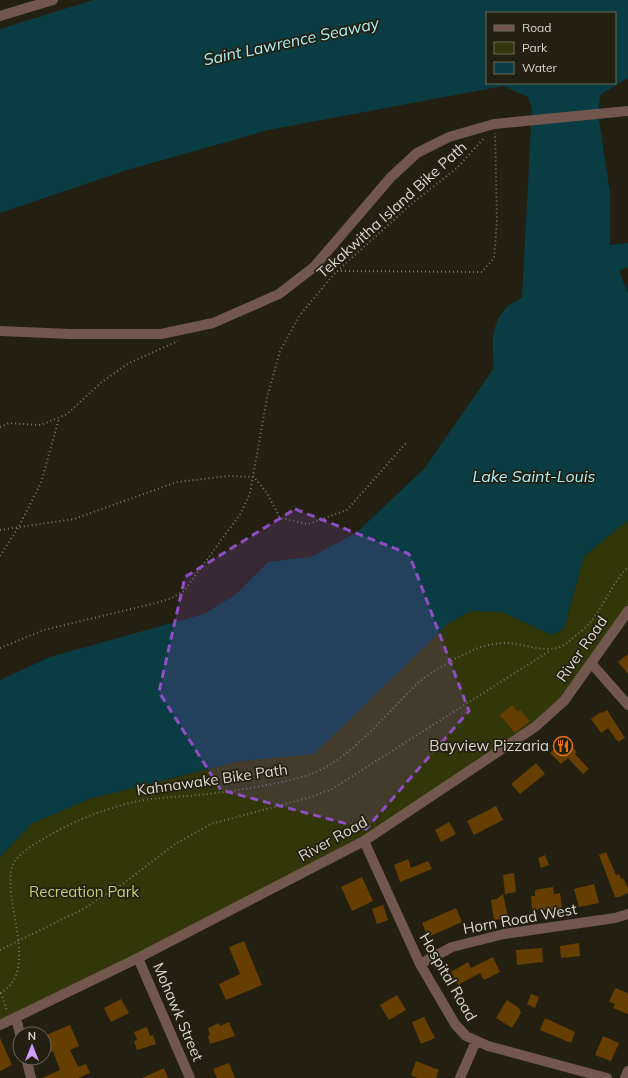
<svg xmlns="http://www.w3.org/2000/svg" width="628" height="1078" font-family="Mulish,sans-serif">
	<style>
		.green { fill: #313708 }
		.water { fill: #093d43; fill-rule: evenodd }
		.building { fill: #653e00 }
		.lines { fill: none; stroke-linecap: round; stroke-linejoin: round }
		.path { stroke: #767266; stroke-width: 2; stroke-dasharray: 1 3; stroke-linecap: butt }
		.minor { stroke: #71574d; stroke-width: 10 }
		.marked { fill: #8e4ec2; fill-opacity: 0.2; stroke: #8e4ec2; stroke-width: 3; stroke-dasharray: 8 5; stroke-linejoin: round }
		.labels { text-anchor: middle; stroke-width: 3.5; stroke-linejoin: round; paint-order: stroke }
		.street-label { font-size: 15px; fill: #dbd8ce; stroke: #242011 }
		.poi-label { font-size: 15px; fill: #dbd8ce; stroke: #242011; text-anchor: end }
		.park-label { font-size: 15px; fill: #c0cf74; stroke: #242011 }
		.water-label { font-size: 16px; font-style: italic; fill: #aaeffa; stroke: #242011 }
	</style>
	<rect width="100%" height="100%" fill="#242011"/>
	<path class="green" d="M628 520V611L564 701 364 841 0 1025V857L31 824 89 799 240 761 314 753 450 622 471 611 502 612 552 635 564 628 584 556Z"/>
	<path class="water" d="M93 0H628V78L600 95 598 113 610 193V245L628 243V267L619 271 628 293V520L584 556 564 628 552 635 502 612 471 611 450 622 314 754 240 761 89 799 31 824 0 857V680L50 657 204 614 235 595 268 562 311 557 356 533 424 469 494 368C492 347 490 325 506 308 509 304 517 301 522 298L532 108 528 97 503 86 268 130 124 171 0 213V29ZM487 13H615V83H487Z"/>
	<path class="building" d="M628 654V674L618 662Z
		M512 705 518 712 520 710 530 721 515 733 500 715Z
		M607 710 625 738 618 742 608 728 601 733 591 719 601 712 602 713Z
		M565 739 577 752 575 754 589 769 583 774 568 758 561 764 550 753Z
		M536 763 545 774 520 794 511 784Z
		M496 806 503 820 474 835 467 821Z
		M449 822 456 834 441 842 435 830Z
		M606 852 616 875 619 874 621 879 623 878 628 888V893L619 897H615L599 855Z
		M545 855 549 865 541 868 538 858Z
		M408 859 411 868 428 861 432 869 400 882 394 865Z
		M514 873 516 892 505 894 503 875Z
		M362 877 373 901 352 911 341 887Z
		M594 884 599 903 579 907 574 889Z
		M553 887 554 894 560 893 562 909 532 910 531 896H535V890Z
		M503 894 508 918 494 920 491 900 497 899Z
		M383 905 388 920 377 924 372 909Z
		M456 908 462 922 428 937 422 923Z
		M244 941 262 985 226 1000 219 984 240 974 229 947Z
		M579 943 580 956 561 958 560 946Z
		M542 948 543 962 517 965 516 950Z
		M493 957 500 972 484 980 480 973 458 985 451 972 468 962 471 968Z
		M615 988 628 993V1014L613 1008 615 1004 609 1002Z
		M531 994 539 997 535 1008 527 1004Z
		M397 995 406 1010 389 1020 380 1005Z
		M121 999 129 1013 111 1022 104 1008Z
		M507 1000 519 1008 521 1013 512 1028 496 1018Z
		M424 1017 435 1038 421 1044 412 1022Z
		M545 1018 575 1032 571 1043 540 1030Z
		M229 1022 235 1036 210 1044 208 1036 210 1035 208 1028 219 1023 220 1026Z
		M70 1025 79 1046 70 1050 78 1067 86 1064 90 1073 78 1078H42L60 1070 53 1051 51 1052 44 1036Z
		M147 1027 150 1036 153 1035 156 1044 137 1050 134 1041 137 1040 134 1032Z
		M603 1036 619 1043 611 1061 595 1055Z
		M0 1038 12 1065 0 1071Z
		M416 1061 439 1070 436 1078H417L411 1075Z
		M229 1063 235 1078H217L213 1069Z
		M164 1068 168 1078H142Z"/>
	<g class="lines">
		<path class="path" d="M337 271 482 272 494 258 497 221 495 133
			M0 427 9 423 41 425 67 414 103 381 129 363 178 341
			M0 530 74 519 177 482 229 476 254 477 267 493 280 518 308 524 347 510 406 443
			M0 556 18 528 41 483 59 418
			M0 648 44 630 156 603 172 598 184 591 241 513 250 493 267 398 280 351 300 315 334 274 416 200 457 168 484 138
			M0 950 83 909 124 883 175 844 211 824 311 797 332 789 551 650
			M0 993C42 971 0 899 13 864 20 853 32 845 43 839 71 822 106 808 138 801 161 797 184 797 207 794 240 790 276 785 308 775 343 764 376 726 401 700 408 693 415 685 423 679 436 669 452 660 467 653 480 646 494 643 508 643 527 644 550 656 567 643 577 635 590 625 597 613 608 597 614 581 628 567
			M1 993 7 1011"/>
		<path class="minor" d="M0 16 53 0
			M0 331 70 334H161L213 323 279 294 314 267 391 177 417 153 449 137 494 124 628 111
			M591 663 628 705
			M364 841 420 964 455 1024 466 1036 488 1046 607 1078
			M138 958 190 1078
			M420 964 452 947 504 934 615 918 628 914
			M16 1018 20 1034
			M0 1025 138 958 364 841 535 727 564 701 628 611
			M26 1058 31 1078
			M460 1078 476 1041
			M625 1078 628 1071"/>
	</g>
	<path class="marked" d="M295 509 409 554 469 711 366 829 221 790 159 692 185 577Z"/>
	<defs>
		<symbol id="restaurant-ring" viewBox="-11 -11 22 22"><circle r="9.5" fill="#242011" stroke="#e8710a" stroke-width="1.5"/><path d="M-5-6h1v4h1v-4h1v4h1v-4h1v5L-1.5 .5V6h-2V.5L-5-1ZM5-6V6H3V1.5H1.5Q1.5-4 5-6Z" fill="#e8710a"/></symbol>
	</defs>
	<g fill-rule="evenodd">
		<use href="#restaurant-ring" x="552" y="735" width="22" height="22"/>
	</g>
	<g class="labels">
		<g class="street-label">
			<text transform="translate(392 210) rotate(-42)" y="5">Tekakwitha Island Bike Path</text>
			<text transform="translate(582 649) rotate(-55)" y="5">River Road</text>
			<text transform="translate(212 780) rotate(-8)" y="5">Kahnawake Bike Path</text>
			<text transform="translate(333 839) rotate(-29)" y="5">River Road</text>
			<text transform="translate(520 919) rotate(-10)" y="5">Horn Road West</text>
			<text transform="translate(448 977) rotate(60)" y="5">Hospital Road</text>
			<text transform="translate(178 1012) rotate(67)" y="5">Mohawk Street</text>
		</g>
		<g class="poi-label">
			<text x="549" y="751">Bayview Pizzaria</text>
		</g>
		<g class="park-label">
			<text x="84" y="897">Recreation Park</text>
		</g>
		<g class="water-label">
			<text transform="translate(291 41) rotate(-12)" y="6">Saint Lawrence Seaway</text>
			<text x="534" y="482">Lake Saint-Louis</text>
		</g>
	</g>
	<rect x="486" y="12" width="130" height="72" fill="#242011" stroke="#6d6a5d"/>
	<rect x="494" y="25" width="20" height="6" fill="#71574d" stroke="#6d6a5d"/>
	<text x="522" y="32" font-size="12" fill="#dbd8ce">Road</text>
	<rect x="494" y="42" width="20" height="12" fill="#313708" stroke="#6d6a5d"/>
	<text x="522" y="52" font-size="12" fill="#dbd8ce">Park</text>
	<rect x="494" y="62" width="20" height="12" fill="#093d43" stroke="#6d6a5d"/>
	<text x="522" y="72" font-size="12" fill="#dbd8ce">Water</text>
	<g transform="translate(32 1046)"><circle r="19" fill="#242011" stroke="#6d6a5d"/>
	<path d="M0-3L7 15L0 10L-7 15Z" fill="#d09dfe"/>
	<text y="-6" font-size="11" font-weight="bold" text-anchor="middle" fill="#dbd8ce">N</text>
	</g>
</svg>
